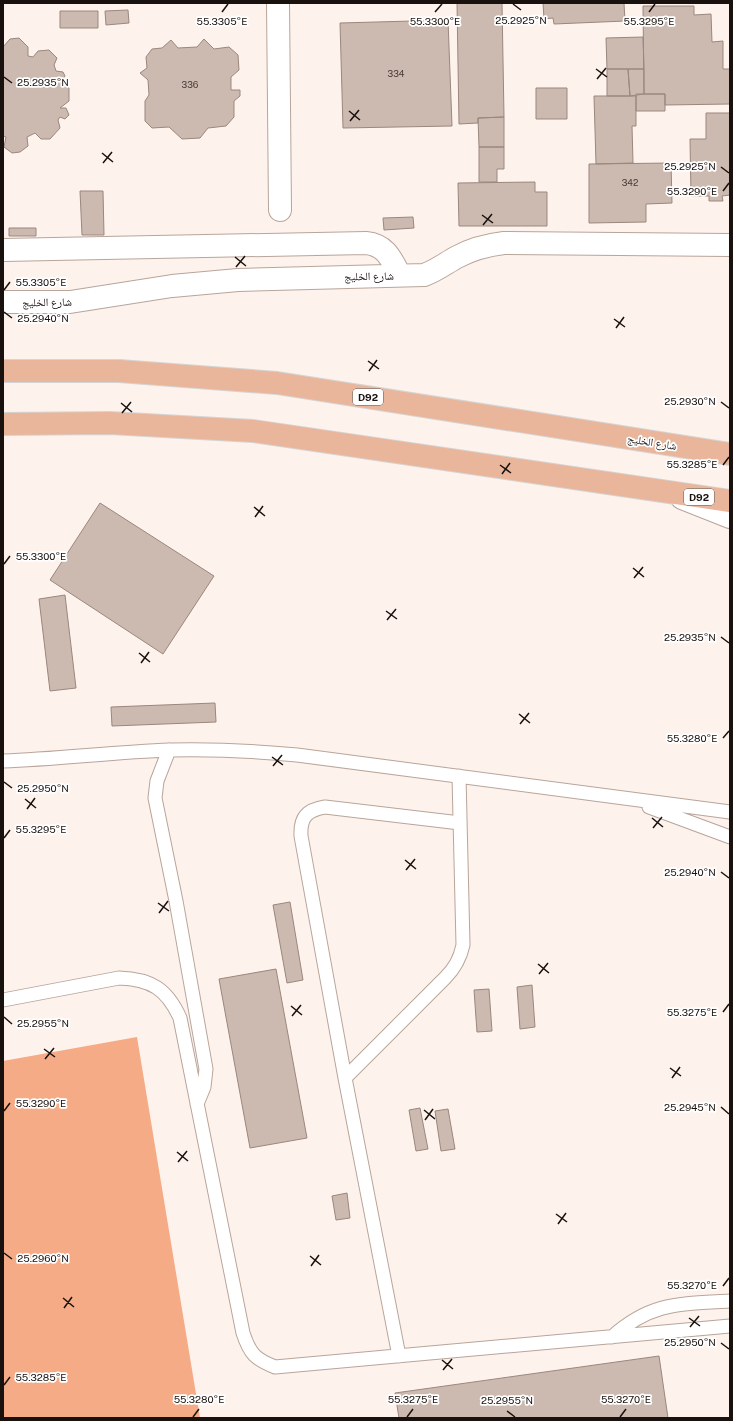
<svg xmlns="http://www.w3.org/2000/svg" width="733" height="1421" font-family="'Public Sans','Noto Naskh Arabic',sans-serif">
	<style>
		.water { fill: #f4ab86 }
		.building { fill: #ccb9af; stroke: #9a877e }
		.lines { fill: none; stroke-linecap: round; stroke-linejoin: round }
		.lane-casing { stroke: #b8a59b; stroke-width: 15 }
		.street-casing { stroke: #b8a59b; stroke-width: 24 }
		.primary-casing { stroke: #d5d4d4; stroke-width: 24 }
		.lane { stroke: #fff; stroke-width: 13 }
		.street { stroke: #fff; stroke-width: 22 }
		.primary { stroke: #e9b69b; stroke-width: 22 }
		.ticks { fill: none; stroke: #18110e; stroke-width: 1.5 }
		.labels { text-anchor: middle; stroke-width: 3.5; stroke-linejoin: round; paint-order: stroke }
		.number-label { font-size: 9px; fill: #453b36 }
		.shield { fill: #fff; stroke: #5d5856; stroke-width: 1 }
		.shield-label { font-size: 10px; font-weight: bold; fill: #18110e }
		.street-label { font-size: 11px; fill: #18110e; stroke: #fff }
		.ticks-label { font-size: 10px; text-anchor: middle; fill: #18110e; stroke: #fff; stroke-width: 3.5; stroke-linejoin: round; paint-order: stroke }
	</style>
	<rect width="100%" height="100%" fill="#fef2ec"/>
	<path class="water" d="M137 1037 200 1418H3V1061Z"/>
	<path class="building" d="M457 3H502L504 117 478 118V123L459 124Z
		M543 3H624L625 21 554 24 553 18 544 19Z
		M643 6H694V15L711 14 712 42 723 41V69H730V104L665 105V94H644Z
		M128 10 129 23 106 25 105 11Z
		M60 11H98V28H60Z
		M448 20 452 126 343 128 340 23Z
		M643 37 644 69H607L606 38Z
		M19 38 28 47V56L33 57 38 51 49 50 57 58 54 65 56 71 63 72 65 76 61 81 69 88V101L60 108H66L69 115 65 119 60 117 58 120 60 128 50 139H41L35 133 27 137 28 146 20 152 12 153 4 147 6 137 3 136V47L10 39Z
		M204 39 214 49 229 47 238 55 239 70 231 77V90H240V96L234 101V117L226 126 208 128 200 138 182 139 169 127 152 128 145 121V101L149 95 148 80 140 73 147 68 146 57 152 49 162 48 171 40 178 48 197 47Z
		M607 69H628L630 96H607Z
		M628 69H644V94L630 96Z
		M536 88H567V119H536Z
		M636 94H665V111H636Z
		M594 96H636V126H632L633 163 596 164Z
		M706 113H730V195L722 196 723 201H709V196H691L690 139H706Z
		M504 117V147H479L478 118Z
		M479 147H504V169H497V182H479Z
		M671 163 672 203 646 204V222L589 223V164Z
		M535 182V192H547V226H459L458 183Z
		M80 191H103L104 235H82Z
		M413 217 414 228 384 230 383 218Z
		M9 228H36V236H9Z
		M100 503 214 576 163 654 50 580Z
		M65 595 76 688 50 691 39 599Z
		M215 703 216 722 112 726 111 707Z
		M290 902 303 980 287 983 273 905Z
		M276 969 307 1138 250 1148 219 979Z
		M532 985 535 1027 520 1029 517 987Z
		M489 989 492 1031 477 1032 474 990Z
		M420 1108 428 1149 416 1151 409 1110Z
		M448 1109 455 1149 441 1151 435 1111Z
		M347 1193 350 1218 336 1220 332 1196Z
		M659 1356 668 1418H399L395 1393Z"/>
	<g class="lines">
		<defs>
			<path id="lane" d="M169 750 157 781 155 798 176 901 206 1069 204 1087 197 1104
				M3 761C59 759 114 752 170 750 213 749 255 751 297 755L730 812
				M649 807 730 837
				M3 1000 119 978C151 979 167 989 180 1018L243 1333C250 1354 255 1359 275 1367L730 1326
				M345 1078 445 978C455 968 460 959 463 945L459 776
				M612 1337C651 1302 680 1304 730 1301
				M399 1356 345 1078 301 836C300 817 307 810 325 807L460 823"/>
			<path id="street" d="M278 3 280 210
				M3 250 366 243C386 245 391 259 400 275
				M3 302H70L172 286 238 280 424 275C436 271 446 263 457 257 472 249 487 245 504 243L730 245
				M682 498 730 517"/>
			<path id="primary" d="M3 371H119L277 383 730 454
				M3 424 110 423 253 431 730 501"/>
		</defs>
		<use href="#lane" class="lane-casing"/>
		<use href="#street" class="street-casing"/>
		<use href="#primary" class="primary-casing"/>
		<use href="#lane" class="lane"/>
		<use href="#street" class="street"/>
		<use href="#primary" class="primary"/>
	</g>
	<path class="ticks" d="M513 4 521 10M222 12 228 4M435 12 442 4M649 12 655 4M596 69 607 77M4 77 12 83M597 79 606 68M349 111 360 120M350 121 359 110M102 153 113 162M103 163 112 152M721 167 729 173M723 191 729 183M482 215 493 223M483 225 492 214M235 257 246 266M236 267 245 256M4 290 10 282M4 312 12 318M614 319 625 327M616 328 624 317M368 361 379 369M369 371 377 360M721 402 729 408M121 403 132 412M122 413 131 402M500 465 511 473M723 465 729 457M502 474 510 463M254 507 265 516M255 517 263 506M4 564 10 556M633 568 644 577M634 578 643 567M386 611 397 619M387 620 396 609M721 637 729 643M139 653 150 662M141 663 149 652M519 714 530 723M520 724 529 713M723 738 729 731M272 757 283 765M273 766 282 755M4 782 12 788M25 799 36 808M27 809 35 798M652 818 663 827M653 828 662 817M4 838 10 830M405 860 416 869M406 870 415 859M721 872 729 878M158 903 169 911M159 913 168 901M538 964 549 973M539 974 548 963M291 1006 302 1015M723 1012 729 1004M292 1016 301 1005M4 1017 12 1024M44 1049 55 1057M45 1059 54 1048M670 1068 681 1076M672 1078 680 1067M721 1107 729 1114M424 1110 435 1119M4 1111 10 1103M425 1120 433 1109M177 1152 188 1161M178 1162 187 1151M556 1214 567 1222M558 1224 566 1213M4 1253 12 1259M310 1256 321 1265M311 1266 319 1255M723 1286 729 1278M63 1298 74 1307M64 1308 72 1297M689 1318 700 1326M690 1327 699 1316M721 1343 729 1349M442 1360 453 1369M443 1370 452 1359M4 1385 10 1377M507 1411 515 1417M193 1417 199 1409M407 1417 413 1409M620 1417 626 1409"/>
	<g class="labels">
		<g class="number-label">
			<text x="396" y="77">334</text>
			<text x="190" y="88">336</text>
			<text x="630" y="186">342</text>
		</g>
		<g class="shield">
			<rect x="353" y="389" width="30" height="16" rx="3"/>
			<rect x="684" y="489" width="30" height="16" rx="3"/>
		</g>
		<g class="shield-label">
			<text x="368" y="401">D92</text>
			<text x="699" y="501">D92</text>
		</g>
		<g class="street-label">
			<text transform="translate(369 276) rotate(-1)" y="4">شارع الخليج</text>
			<text transform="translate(47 302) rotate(-1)" y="4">شارع الخليج</text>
			<text transform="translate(652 442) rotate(9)" y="4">شارع الخليج</text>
		</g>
	</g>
	<g class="ticks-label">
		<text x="521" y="24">25.2925°N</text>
		<text x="222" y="25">55.3305°E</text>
		<text x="435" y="25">55.3300°E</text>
		<text x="649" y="25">55.3295°E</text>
		<text x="43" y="86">25.2935°N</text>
		<text x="690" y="170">25.2925°N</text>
		<text x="692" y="195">55.3290°E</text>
		<text x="41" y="286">55.3305°E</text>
		<text x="43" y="322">25.2940°N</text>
		<text x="690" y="405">25.2930°N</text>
		<text x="692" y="468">55.3285°E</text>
		<text x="41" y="560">55.3300°E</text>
		<text x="690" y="641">25.2935°N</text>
		<text x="692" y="742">55.3280°E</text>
		<text x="43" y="792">25.2950°N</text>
		<text x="41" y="833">55.3295°E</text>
		<text x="690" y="876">25.2940°N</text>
		<text x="692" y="1016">55.3275°E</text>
		<text x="43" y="1027">25.2955°N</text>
		<text x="41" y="1107">55.3290°E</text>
		<text x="690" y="1111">25.2945°N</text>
		<text x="43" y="1262">25.2960°N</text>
		<text x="692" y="1289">55.3270°E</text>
		<text x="690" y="1346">25.2950°N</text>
		<text x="41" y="1381">55.3285°E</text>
		<text x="199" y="1403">55.3280°E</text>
		<text x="413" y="1403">55.3275°E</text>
		<text x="626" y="1403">55.3270°E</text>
		<text x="507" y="1404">25.2955°N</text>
	</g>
	<rect width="733" height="1421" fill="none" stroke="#18110e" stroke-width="8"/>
</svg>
